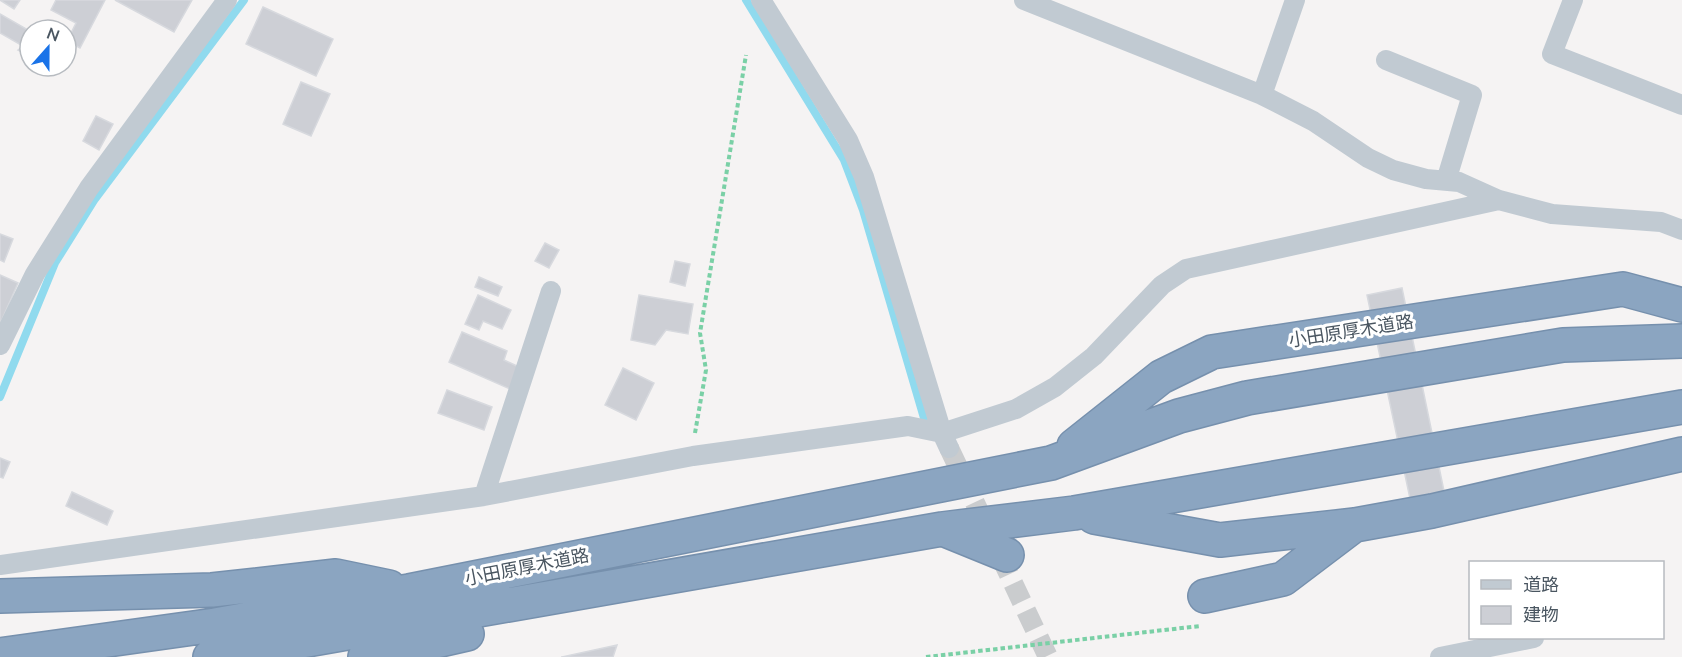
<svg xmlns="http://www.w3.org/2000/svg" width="1682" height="657" font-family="Mulish,'Noto Sans JP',sans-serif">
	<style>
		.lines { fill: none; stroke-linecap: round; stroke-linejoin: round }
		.stream { stroke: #90daee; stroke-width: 8 }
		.building { fill: #cdcfd5; stroke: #d7d9de; stroke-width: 1.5 }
		.street-tunnel { stroke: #caccce; stroke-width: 20; stroke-dasharray: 20 10; stroke-linecap: butt }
		.highway-casing { stroke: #7690ad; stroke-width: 36 }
		.path { stroke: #7ad0a6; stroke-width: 4; stroke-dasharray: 4.5 3; stroke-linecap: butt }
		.street { stroke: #c1cad2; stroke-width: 20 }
		.highway { stroke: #8ba5c1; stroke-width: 33 }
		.labels { text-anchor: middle; stroke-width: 6; stroke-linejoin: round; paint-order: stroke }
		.street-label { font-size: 18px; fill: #4a5661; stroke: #fff }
	</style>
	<rect width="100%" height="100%" fill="#f5f3f3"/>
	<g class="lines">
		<path class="stream" d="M746 0 844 160 863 210 924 418
			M0 397 55 263 95 199 244 0"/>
	</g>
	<path class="building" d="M0 0H20L14 9Z
		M56 0H105L80 48 67 41 76 23 51 10Z
		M115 0H192L174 32Z
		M263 7 333 39 316 76 246 44Z
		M0 14 28 30 25 35 30 38V56L18 50 23 46 0 33Z
		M301 82 330 94 311 136 283 124Z
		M96 116 113 124 99 150 83 141Z
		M0 234 13 239 4 262 0 260Z
		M545 243 559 250 549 268 535 261Z
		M675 261 690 264 685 286 670 282Z
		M0 275 18 283 0 324Z
		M479 277 502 287 498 296 475 287Z
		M1402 288 1450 520 1416 527 1367 295Z
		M478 295 511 310 502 329 483 321 479 330 465 324Z
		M639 295 693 304 688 334 666 330 655 345 631 340Z
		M462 332 507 351 504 360 519 367 510 389 449 362Z
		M623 368 654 383 636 420 605 405Z
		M447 390 492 407 484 430 438 413Z
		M0 458 10 462 3 478 0 477Z
		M72 492 113 511 107 525 66 506Z
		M617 645 613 657H561H562Z"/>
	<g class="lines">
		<path class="street-tunnel" d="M949 448 1048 657"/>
		<defs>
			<path id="highway" d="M1074 446 1161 377 1212 352 1623 289 1682 305
				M1094 517 1220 540 1355 525 1432 511 1682 454
				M948 531 1007 555
				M0 596 212 590 336 576 389 587
				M1205 596 1283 579 1353 526
				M0 655 215 625 409 591 1051 463 1179 416 1247 398 1563 345 1682 341
				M210 657 942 529 1074 513 1682 407
				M365 657 467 634"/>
		</defs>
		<use href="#highway" class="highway-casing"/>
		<path class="path" d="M695 433 706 370 700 333 746 55
			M926 657 1200 626"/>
		<path class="street" d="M761 0 848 140 864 177 942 433 949 448
			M1024 0 1262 95 1313 121 1368 158 1393 170 1426 179 1459 182 1499 200 1552 214 1661 222 1682 230
			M1573 0 1552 54 1682 105
			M1386 60 1472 95 1446 181
			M1262 95 1295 0
			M0 345 35 274 89 188 227 0
			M484 496 551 291
			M0 565 484 496 693 456 908 426 942 433 1016 409 1055 387 1094 356 1162 285 1186 269 1499 200
			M1440 657 1534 638"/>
		<use href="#highway" class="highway"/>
	</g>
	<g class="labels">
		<g class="street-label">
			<text transform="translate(1351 331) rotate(-9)" y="6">小田原厚木道路</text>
			<text transform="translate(527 567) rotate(-11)" y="6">小田原厚木道路</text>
		</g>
	</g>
	<rect x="1469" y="561" width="195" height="78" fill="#ffffff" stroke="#b7bbc0" stroke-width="1.5"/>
	<rect x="1481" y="580" width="30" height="9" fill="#c1cad2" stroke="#b7bbc0" stroke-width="1.5"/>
	<text x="1523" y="591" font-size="18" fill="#4a5661">道路</text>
	<rect x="1481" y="606" width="30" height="18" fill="#cdcfd5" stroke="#b7bbc0" stroke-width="1.5"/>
	<text x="1523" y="621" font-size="18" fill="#4a5661">建物</text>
	<g transform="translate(48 48) rotate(21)"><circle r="28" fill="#ffffff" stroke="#b7bbc0" stroke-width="1.5"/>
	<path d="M0-4.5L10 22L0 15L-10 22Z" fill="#1a73e8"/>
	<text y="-9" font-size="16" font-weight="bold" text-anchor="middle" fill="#4a5661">N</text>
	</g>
</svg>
